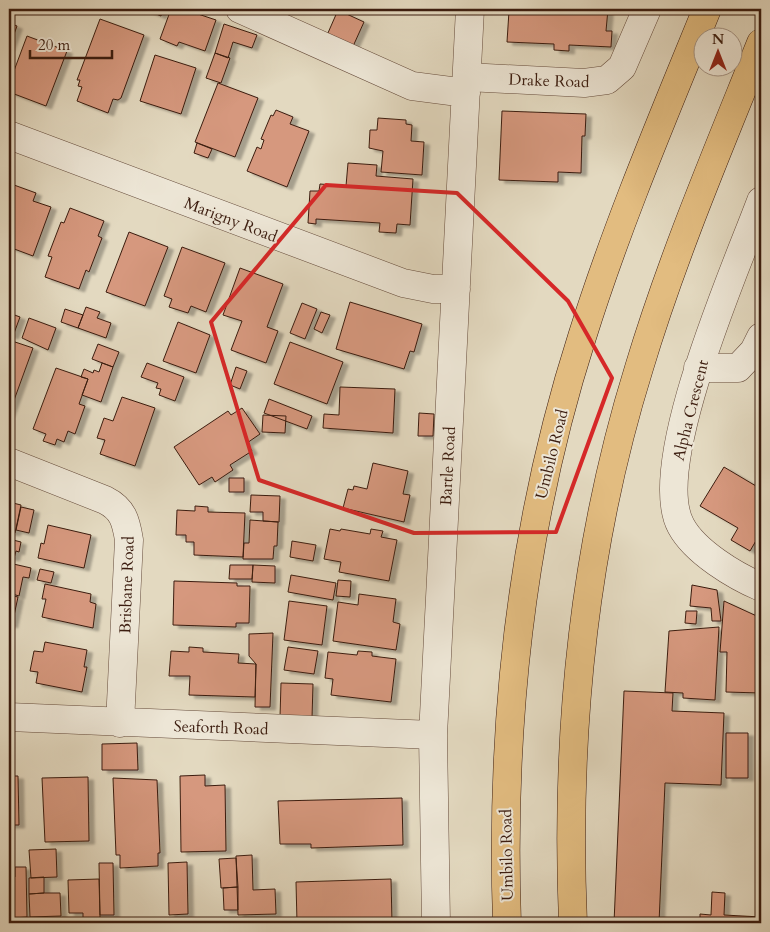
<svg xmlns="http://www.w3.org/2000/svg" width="770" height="932" font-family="Cardo,serif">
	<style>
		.building { fill: #d6987e; stroke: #3b1c0f; filter: url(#shadow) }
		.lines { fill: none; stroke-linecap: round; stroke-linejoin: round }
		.minor-casing { stroke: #654b3b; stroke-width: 29 }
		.major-casing { stroke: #3b1c0f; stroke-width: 29 }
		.minor { stroke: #ede6d6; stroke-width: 28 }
		.major { stroke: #e2bc80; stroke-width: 28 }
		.marked { fill: none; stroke: #d62828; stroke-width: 4; stroke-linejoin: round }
		.labels { text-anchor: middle; stroke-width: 4; stroke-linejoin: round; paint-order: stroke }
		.street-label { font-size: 16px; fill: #3b1c0f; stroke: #ede6d6 }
	</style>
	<defs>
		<filter id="shadow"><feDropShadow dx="5.5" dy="3" stdDeviation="1" flood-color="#0004"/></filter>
	</defs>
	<rect width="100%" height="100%" fill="#e3d9c0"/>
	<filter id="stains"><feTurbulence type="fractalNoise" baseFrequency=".004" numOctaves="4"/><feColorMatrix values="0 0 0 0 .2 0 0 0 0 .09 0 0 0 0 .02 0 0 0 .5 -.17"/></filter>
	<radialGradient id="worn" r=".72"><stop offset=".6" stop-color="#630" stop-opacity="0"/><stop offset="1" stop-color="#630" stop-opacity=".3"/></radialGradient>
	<path class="building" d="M144 9H163L161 16Z
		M171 9H183L216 20 205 51 179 42 177 46 160 39Z
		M503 9H608L606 31H612L611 47 569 45V51L554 50V44L507 42 509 11H503Z
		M338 10 364 22 350 53 324 42Z
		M100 19 144 35 121 98 118 100 113 99 108 113 77 101 82 87 78 86 80 80H77Z
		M9 23 17 26 9 48Z
		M224 24 257 35 252 48 233 42 228 58 215 53Z
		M27 36 67 51 46 106 9 92V84Z
		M215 53 230 58 221 83 206 78Z
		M155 55 196 68 181 114 140 101Z
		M218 83 258 98 235 157 195 142Z
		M276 110 293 117 290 124 309 131 287 187 247 171 257 147 261 149 264 140 261 139 271 115 273 116Z
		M502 111 586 114 585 136H582L581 173 558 172V182L499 180Z
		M378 118 406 120V124L412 125 411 141 424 142 422 175 381 172 383 151 369 148 370 130H377Z
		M197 143 212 149 208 158 194 153Z
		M348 163 377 165 376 176 413 179 410 225 397 224 396 233 379 232 380 223 316 219V224L308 223 310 191H319L320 184 346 186Z
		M14 185 36 193 33 201 51 207 33 256 9 247V199Z
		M70 208 104 221 98 236 102 238 89 272 86 270 79 289 45 277 52 257 48 256 61 222 64 223Z
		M129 232 168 247 145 306 106 292Z
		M182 247 225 263 206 312 191 306 188 313 169 307 172 299 164 296Z
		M240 268 283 284 267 327 278 331 266 363 231 350 242 321 223 315Z
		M350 302 422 324 414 352 410 351 404 369 336 349Z
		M302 303 317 309 305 339 290 333Z
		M86 307 100 312 97 318 111 323 106 338 78 328Z
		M65 309 83 315 78 328 61 322Z
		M321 312 330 315 322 333 314 329Z
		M9 313 20 317 13 336 9 335Z
		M29 318 56 328 48 350 22 338Z
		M178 322 210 335 196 373 163 361Z
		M9 340 33 348 9 414Z
		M290 342 343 362 327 404 274 384Z
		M98 344 119 352 113 367 92 359Z
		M102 363 113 367 101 402 82 395 88 379 81 377 84 369 93 373 94 370 99 372Z
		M147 363 184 377 175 401 159 395 161 389 156 388 158 383 141 377Z
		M236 367 247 371 240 389 230 385Z
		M56 368 88 379 79 404 85 406 75 434 68 431 64 442 57 439 55 445 43 441 46 434 33 429Z
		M340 387 395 389 393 433 323 428 324 414 339 415Z
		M122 397 155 408 135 466 100 454 105 440 97 438 104 418 113 421Z
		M269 399 312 416 307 429 264 413Z
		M242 408 260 434 247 443 252 451 230 465 233 470 215 482 212 477 199 485 174 447 228 411 231 415Z
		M419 413 434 414 433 436H418Z
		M263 415 286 416 285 433 262 432Z
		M373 463 408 471 403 494 410 495 404 522 343 508 348 489 353 490 354 486 367 489Z
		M724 467 761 489V542L757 539 750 551 731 540 738 528 700 506Z
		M229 478H244V492H229Z
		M251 495 280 496 279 522 263 521V512H250Z
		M9 502 21 505 15 533 9 532Z
		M195 506 208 507V512L245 513 243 557 194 555V542H186V535H176L177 510 195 511Z
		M21 507 34 510 29 533 16 530Z
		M250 520 278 522 277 546H274L273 559H243L244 543H249Z
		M48 525 91 535 84 568 38 558 41 543 44 544Z
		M330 529 340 531 341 529 370 534 371 529 383 531 381 537 397 540 389 581 339 572 341 562 324 559Z
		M9 539 21 542 19 552 16 551 14 558 9 557Z
		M292 541 316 545 313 561 290 557Z
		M9 563 31 568 29 578 23 577 19 596 9 593Z
		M230 565H253L252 579H229Z
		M253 565 275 566V583L252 582Z
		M40 569 54 572 51 583 37 580Z
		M291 575 336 583 333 600 288 592Z
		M338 580 351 581 350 597 336 596Z
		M174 581 237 583V586H250L249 623H236V627L173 625Z
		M45 584 91 594 90 602 96 604 93 628 42 617 46 599H42Z
		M692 585 717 590 721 621H712L711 608 690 606Z
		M359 594 396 599 393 622 400 624 396 650 333 641 338 602 358 605Z
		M9 595 18 597 12 625 9 624Z
		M289 601 327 606 322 645 284 640Z
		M724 601 761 618V693L726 692 727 652H720Z
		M686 611H697L696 624 685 623Z
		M719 627 715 700 683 698V693L665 692 669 631Z
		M273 633 270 707H255L256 664 249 656V634Z
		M45 642 87 650 84 667H87L82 692 36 683 38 672 30 671 34 651 43 652Z
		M189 647 203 648V652L239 654 238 663 256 664 255 697 189 695 190 676H169L171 651 189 652Z
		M288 647 318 651 314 674 284 670Z
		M358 651 372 652V656L396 659 391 702 331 695 333 679 325 678 328 652 357 655Z
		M281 683 313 684 312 718 280 717Z
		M624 691 673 693 672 711 724 713 721 785 665 783 659 923H614Z
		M726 733H748V778H726Z
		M137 743 138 770H102V744Z
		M205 775V786L225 785 226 851 181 852 180 776Z
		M9 776H18L19 825H9Z
		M88 777 89 841 45 842 42 778Z
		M113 778 157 780 160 853H158V866L120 868V855H116Z
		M402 798 403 845 311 848V844H280L278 801Z
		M56 849 57 877 31 878 29 850Z
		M252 855 253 890 275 889 276 914 238 915 236 856Z
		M236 858 238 887 221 888 219 859Z
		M187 862 188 914 169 915 168 863Z
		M99 863H113L114 915H100Z
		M15 867H26L27 917 12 918 10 877H15Z
		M44 877V893L29 894V878Z
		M99 879 100 918H83V913H69L68 880Z
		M391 879 392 923H297L296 882Z
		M238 887V910H224L223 888Z
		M712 892 725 893 724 915 761 917V923H700V914L711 915Z
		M44 893H60L61 916 30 917 29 894Z"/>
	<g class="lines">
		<defs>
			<path id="minor" d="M240 9 412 86 466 93
				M467 77 584 83 607 80 622 67 647 9
				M9 135 403 283 433 289H456
				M761 201C737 266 648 466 681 526 695 552 735 576 761 587
				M698 368H738L754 351 761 337
				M9 462 105 500C123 509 126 521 129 540L120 723
				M9 717 433 735
				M436 923 433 735 470 9"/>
			<path id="major" d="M507 923C500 725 521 527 582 337 617 225 663 117 707 9
				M573 923C565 736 583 548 639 368 672 258 718 150 761 43"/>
		</defs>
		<use href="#minor" class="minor-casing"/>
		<use href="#major" class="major-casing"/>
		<use href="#minor" class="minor"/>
		<use href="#major" class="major"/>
	</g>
	<path class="marked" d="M326 185 457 193 568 301 612 378 556 532 414 533 259 480 211 322Z"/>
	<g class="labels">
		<g class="street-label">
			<text transform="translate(549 80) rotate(2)" y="6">Drake Road</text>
			<text transform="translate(231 219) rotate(21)" y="6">Marigny Road</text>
			<text transform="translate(690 410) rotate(-76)" y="6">Alpha Crescent</text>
			<text transform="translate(551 454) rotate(-76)" y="6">Umbilo Road</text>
			<text transform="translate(447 466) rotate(-87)" y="6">Bartle Road</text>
			<text transform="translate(126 585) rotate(-88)" y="6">Brisbane Road</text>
			<text transform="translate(221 727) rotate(2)" y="6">Seaforth Road</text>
			<text transform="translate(506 855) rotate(-91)" y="6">Umbilo Road</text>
		</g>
	</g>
	<rect width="770" height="932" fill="none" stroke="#e3d9c0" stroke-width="30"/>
	<rect x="10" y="10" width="750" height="912" fill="none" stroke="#3b1c0f" stroke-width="2.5"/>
	<rect x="15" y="15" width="740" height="902" fill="none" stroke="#3b1c0f"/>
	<g transform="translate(718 52)"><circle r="24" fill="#ede6d6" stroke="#a69586"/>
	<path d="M0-4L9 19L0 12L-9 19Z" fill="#8f2418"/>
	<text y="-8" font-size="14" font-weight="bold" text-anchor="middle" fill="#3b1c0f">N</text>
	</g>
	<path d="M30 50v8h82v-8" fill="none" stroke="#3b1c0f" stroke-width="2.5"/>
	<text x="38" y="50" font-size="15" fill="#3b1c0f" stroke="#ede6d6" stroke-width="4" paint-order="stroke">20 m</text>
	<rect width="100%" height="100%" filter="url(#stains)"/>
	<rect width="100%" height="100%" fill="url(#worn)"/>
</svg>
